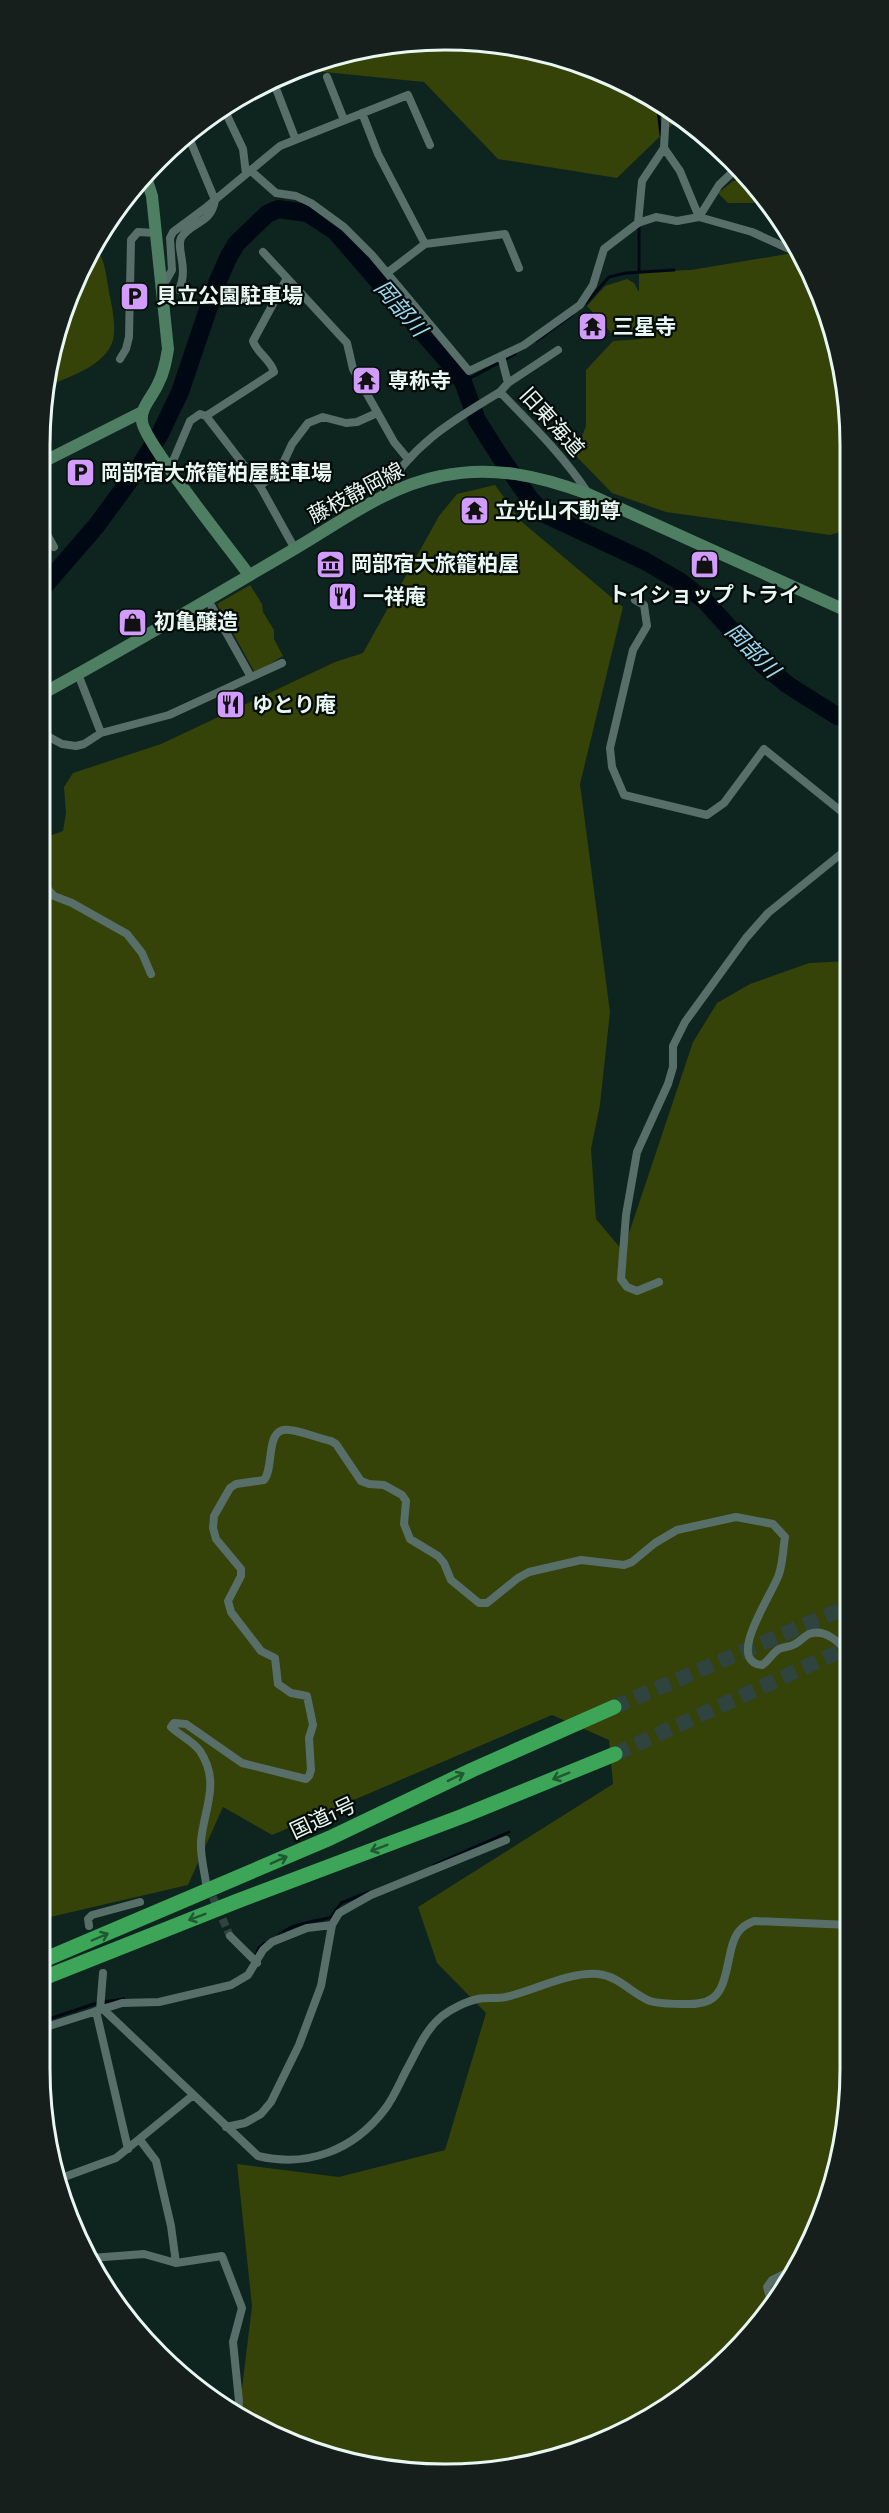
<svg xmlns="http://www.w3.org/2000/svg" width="889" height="2513" font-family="'Alegreya Sans','Noto Sans JP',sans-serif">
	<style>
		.green { fill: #354208 }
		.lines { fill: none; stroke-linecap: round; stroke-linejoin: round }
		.stream { stroke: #000913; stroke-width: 3 }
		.river { stroke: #000913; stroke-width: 18 }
		.street-tunnel { stroke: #2f443f; stroke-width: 8; stroke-dasharray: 8 4; stroke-linecap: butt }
		.highway-tunnel { stroke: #2f443f; stroke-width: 15; stroke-dasharray: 15 8; stroke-linecap: butt }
		.street { stroke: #576f68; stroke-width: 8 }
		.secondary { stroke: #4f7f63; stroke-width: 12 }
		.highway { stroke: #3da558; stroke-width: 15 }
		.oneway { stroke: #205830 }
		.labels { text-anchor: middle; stroke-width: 4.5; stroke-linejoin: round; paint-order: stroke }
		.poi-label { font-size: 21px; font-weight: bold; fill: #e9f7f3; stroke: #040c09; text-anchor: start }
		.street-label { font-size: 21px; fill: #e9f7f3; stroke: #040c09 }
		.water-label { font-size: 22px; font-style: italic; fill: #9dd9f5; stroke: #040c09 }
		.rim { fill: none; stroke: #e9f7f3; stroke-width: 3 }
	</style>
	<rect width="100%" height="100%" fill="#0e241f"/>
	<path class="green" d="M471 40 549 53 648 94 678 119 617 178 498 159 424 82 324 72 280 76 314 61 391 43Z
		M751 180 767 203H728L718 193 733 181Z
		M94 244C105 259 106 274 109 292 112 306 115 321 114 334 112 364 69 377 47 386L53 340 81 265Z
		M799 252 808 265 846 391 847 530 830 535 666 512 612 493 575 455 586 426V370L613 341 641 339 640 318 637 336 612 334 587 306 605 286 627 279 634 283 639 292V272L691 270Z
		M495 485 522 522 623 607 580 784 610 1012 600 1105 591 1149 596 1219 623 1251 693 1042 717 1003 750 984 809 963 848 961 850 2068 836 2173 781 2294 731 2355 670 2405 549 2460 471 2473 392 2471 265 2432 234 2413H239L252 2306 237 2164 339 2177 445 2150 486 2013 437 1963 418 1907 613 1784 609 1740 552 1715 272 1835 223 1807 188 1885 46 1918 41 839 63 831 66 813 64 787 73 773 161 744 335 662 363 653 439 516 457 494Z
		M250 585 262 604 263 612 274 630V639L283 656 255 673 217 604Z"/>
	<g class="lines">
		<path class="stream" d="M657 101 661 135
			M639 225V272
			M586 303 609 277 626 273 674 270
			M536 341 572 315
			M463 382 515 354
			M434 1865 509 1832
			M279 1935C295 1922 312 1923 331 1917L341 1903 369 1892
			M254 1959 259 1948 265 1943
			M46 2020 97 2003 124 1999"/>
		<path class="river" d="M40 591 97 525 138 469 160 434 180 392 217 283 229 256 237 243 267 214 278 209 307 213 335 231 451 365 463 382 477 420 499 455 530 499 545 514 645 561 681 582 705 601 762 664 788 685 837 716 847 717"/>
		<path class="street-tunnel" d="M208 1886 230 1936"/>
		<path class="highway-tunnel" d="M614 1707 849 1606
			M615 1754 849 1647"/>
		<path class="street" d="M327 77 344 120
			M249 90 275 86 295 138
			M223 107 243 149 246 174
			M362 113 378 154 425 244
			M664 148 680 171 699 217
			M250 170 276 193 296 196 311 203 344 227 372 255 469 371 524 345 580 305 593 285 604 249 638 223 656 217 677 221 699 217 752 232 800 254
			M699 217 719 185 738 167
			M638 223 642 181 664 148 666 110
			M263 252 347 343 353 369 394 442 408 459
			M387 273 425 244 505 234 519 268
			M163 286 172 270 170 238 173 232 204 209 280 146 408 95 430 145
			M179 290C189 268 176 249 181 238 191 221 211 225 215 200L187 133
			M120 359 126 349 129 337 131 240 138 232 156 233
			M508 383 558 350
			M500 392 508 383 501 356
			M206 416 274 372C271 360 257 353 253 341L287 278
			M170 468 190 421 200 414 206 416 260 486 295 549
			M260 486 280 470 292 444 308 423 323 417 346 423 357 422 377 413
			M381 497C411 445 450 422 500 392 531 424 563 455 588 493
			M39 520 54 547
			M208 600 251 677
			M635 600 644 605 647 626 633 650 610 748 612 767 624 795 707 815 724 803 764 749 847 816
			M78 674 101 733
			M40 732 62 744 76 746 84 744 101 733 169 715 282 663
			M41 882 54 896 72 903 127 934 142 953 151 974
			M659 1282 637 1291 627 1287 621 1279 626 1215 637 1152 668 1084 673 1067V1046L685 1022 746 938 768 913 847 849
			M206 1883C204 1869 200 1855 201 1841 204 1808 221 1783 200 1751 192 1740 180 1736 171 1727L174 1723 186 1724 242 1763 306 1779 309 1776 311 1770 309 1738 313 1725 307 1696 291 1693 278 1684 275 1658 261 1651 231 1612 228 1601 241 1576V1569L216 1539 213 1528 214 1516 230 1488 236 1484 264 1480C275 1467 264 1427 289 1430 302 1431 317 1438 331 1441L336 1444 361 1481 369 1484 384 1485 402 1495 406 1501 404 1524 410 1539 438 1556 444 1563 451 1580 479 1603H487L518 1578 529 1572 581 1560 624 1565 632 1562 655 1543 677 1530 736 1517 773 1524 785 1537C783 1549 783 1562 779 1574 774 1592 724 1661 762 1665 769 1661 772 1653 779 1649 783 1647 789 1647 793 1645 799 1643 803 1637 809 1634 825 1628 841 1643 849 1655
			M89 1926 88 1919 92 1915 140 1902
			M230 1936 257 1963
			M103 2009 258 2156C308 2168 354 2150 385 2109 394 2097 400 2082 407 2069 417 2051 425 2030 442 2016 451 2009 467 2001 478 1999 487 1997 497 1999 506 1997 536 1990 567 1972 598 1974 619 1976 632 1994 650 2001 659 2004 691 2005 700 2003 735 1999 722 1945 742 1928 745 1925 750 1923 754 1921L850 1925
			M100 2010 103 1973
			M96 2011 128 2149
			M46 2027 122 2003 159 2002 231 1985 248 1975 263 1950 272 1942 307 1928 332 1925
			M226 2127 245 2123 261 2114 271 2102 299 2045 321 1986 332 1925 339 1913 371 1895 506 1840
			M140 2140 156 2161 171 2226 176 2263
			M56 2180 116 2158 192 2096
			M59 2186 67 2204 70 2224
			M91 2258 144 2254 176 2263 222 2256 242 2308 233 2342 239 2401 238 2416
			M772 2305 767 2287 772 2280 792 2270"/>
		<path class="secondary" d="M145 174 152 196 168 349C166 361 164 373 158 384 153 396 140 408 142 421 143 441 232 551 249 575
			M39 464 142 412
			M40 695C126 648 211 598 296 548 342 521 388 486 441 476 492 465 540 476 588 494L847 611"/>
		<path class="highway" d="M46 1959 330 1838 472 1770 614 1707
			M46 1977 235 1902 463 1816 615 1754"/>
	</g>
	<defs><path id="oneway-shaft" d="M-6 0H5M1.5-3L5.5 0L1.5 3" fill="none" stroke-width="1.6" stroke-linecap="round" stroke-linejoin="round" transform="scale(1.5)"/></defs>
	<g class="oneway">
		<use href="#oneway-shaft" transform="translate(561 1776) rotate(158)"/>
		<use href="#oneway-shaft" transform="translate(456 1777) rotate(-26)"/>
		<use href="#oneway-shaft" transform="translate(379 1848) rotate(159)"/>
		<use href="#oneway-shaft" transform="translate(279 1860) rotate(-24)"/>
		<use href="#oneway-shaft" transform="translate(197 1917) rotate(159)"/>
		<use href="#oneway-shaft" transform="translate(100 1937) rotate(-23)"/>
	</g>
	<defs>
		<symbol id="parking-square" viewBox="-11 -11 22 22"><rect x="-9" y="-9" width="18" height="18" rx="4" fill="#d29cfd" stroke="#040c09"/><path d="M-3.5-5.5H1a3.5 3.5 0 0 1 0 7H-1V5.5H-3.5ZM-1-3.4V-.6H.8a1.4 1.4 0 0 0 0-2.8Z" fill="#111"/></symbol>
		<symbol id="temple-square" viewBox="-11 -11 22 22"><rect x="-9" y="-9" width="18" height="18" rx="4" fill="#d29cfd" stroke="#040c09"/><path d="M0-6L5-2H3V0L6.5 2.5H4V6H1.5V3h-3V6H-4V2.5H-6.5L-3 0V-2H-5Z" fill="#111"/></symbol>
		<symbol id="museum-square" viewBox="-11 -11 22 22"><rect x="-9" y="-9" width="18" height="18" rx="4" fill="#d29cfd" stroke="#040c09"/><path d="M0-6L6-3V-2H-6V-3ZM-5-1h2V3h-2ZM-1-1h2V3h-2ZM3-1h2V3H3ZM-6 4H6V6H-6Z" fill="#111"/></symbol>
		<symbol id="shop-square" viewBox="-11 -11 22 22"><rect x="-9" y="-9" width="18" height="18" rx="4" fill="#d29cfd" stroke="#040c09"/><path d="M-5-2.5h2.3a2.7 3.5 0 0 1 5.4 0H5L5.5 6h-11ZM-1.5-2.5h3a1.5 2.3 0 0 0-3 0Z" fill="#111"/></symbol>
		<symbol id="restaurant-square" viewBox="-11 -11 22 22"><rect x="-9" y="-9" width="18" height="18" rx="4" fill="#d29cfd" stroke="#040c09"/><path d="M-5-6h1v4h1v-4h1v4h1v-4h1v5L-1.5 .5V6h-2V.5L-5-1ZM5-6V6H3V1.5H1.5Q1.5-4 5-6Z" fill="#111"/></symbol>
	</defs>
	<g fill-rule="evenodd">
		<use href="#parking-square" x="118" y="280" width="33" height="33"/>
		<use href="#temple-square" x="576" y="310" width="33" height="33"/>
		<use href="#temple-square" x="350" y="364" width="33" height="33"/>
		<use href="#parking-square" x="64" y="456" width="33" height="33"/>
		<use href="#temple-square" x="458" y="494" width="33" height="33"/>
		<use href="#museum-square" x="314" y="548" width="33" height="33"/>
		<use href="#shop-square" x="688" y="548" width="33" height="33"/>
		<use href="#restaurant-square" x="326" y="580" width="33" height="33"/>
		<use href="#shop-square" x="116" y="606" width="33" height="33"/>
		<use href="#restaurant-square" x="214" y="688" width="33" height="33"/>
	</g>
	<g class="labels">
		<g class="poi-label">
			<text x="156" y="303">貝立公園駐車場</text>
			<text x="613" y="334">三星寺</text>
			<text x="388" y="388">専称寺</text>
			<text x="101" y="480">岡部宿大旅籠柏屋駐車場</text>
			<text x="495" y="518">立光山不動尊</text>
			<text x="351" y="571">岡部宿大旅籠柏屋</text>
			<text x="704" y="602" text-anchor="middle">トイショップ トライ</text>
			<text x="363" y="604">一祥庵</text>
			<text x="154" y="629">初亀醸造</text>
			<text x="252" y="712">ゆとり庵</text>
		</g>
		<g class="street-label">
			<text transform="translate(552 422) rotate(48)" y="7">旧東海道</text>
			<text transform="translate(356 493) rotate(-28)" y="7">藤枝静岡線</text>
			<text transform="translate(323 1818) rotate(-25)" y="7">国道1号</text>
		</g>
		<g class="water-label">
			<text transform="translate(401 308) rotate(49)" y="8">岡部川</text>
			<text transform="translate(753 650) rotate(45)" y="8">岡部川</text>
		</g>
	</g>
	<path d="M0 0H889V2513H0ZM445 50H445A395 395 0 0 1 840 445V2069A395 395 0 0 1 445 2464H445A395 395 0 0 1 50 2069V445A395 395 0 0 1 445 50Z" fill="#161f1c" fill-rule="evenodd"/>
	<path class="rim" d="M445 50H445A395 395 0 0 1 840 445V2069A395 395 0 0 1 445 2464H445A395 395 0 0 1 50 2069V445A395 395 0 0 1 445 50Z"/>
</svg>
